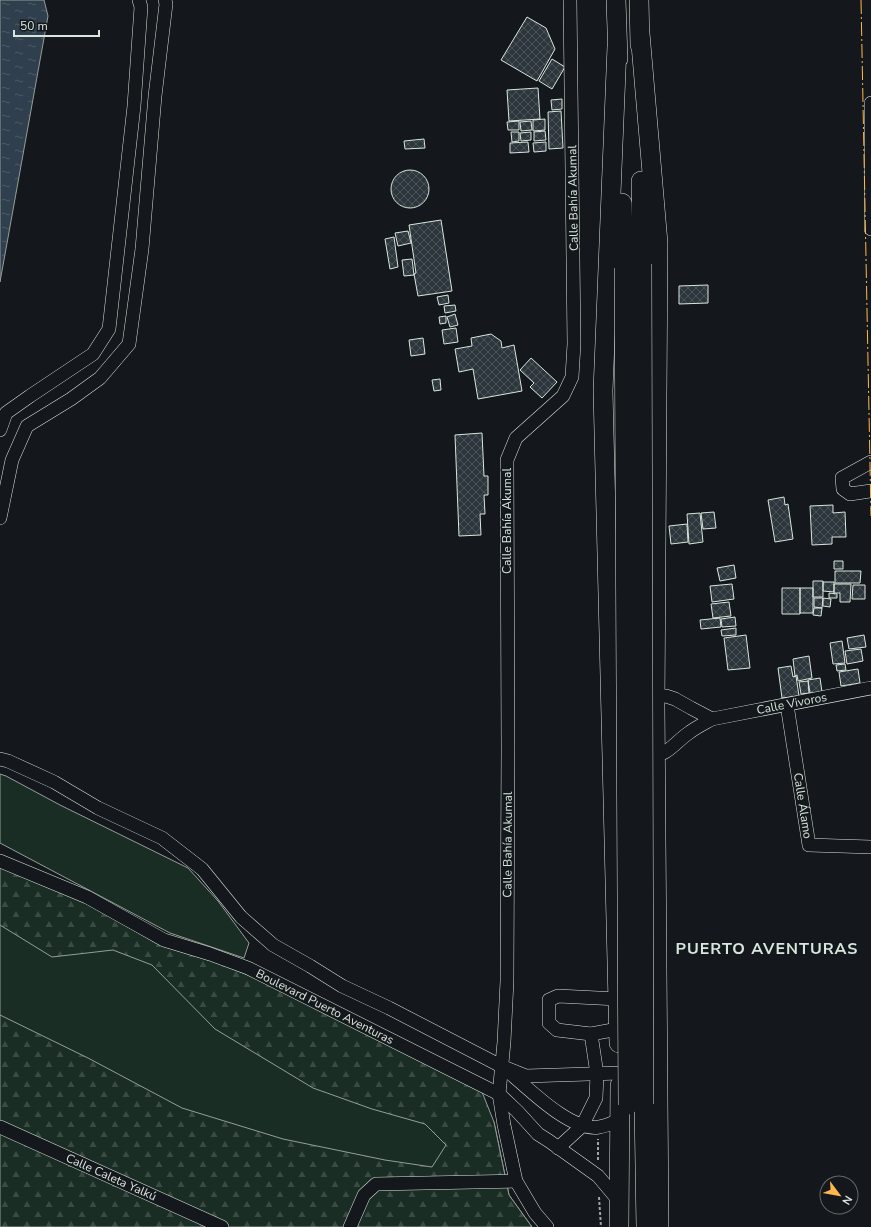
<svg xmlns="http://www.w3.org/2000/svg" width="871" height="1227" font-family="'Nunito Sans',sans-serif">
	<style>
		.green { fill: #1a2d24; stroke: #939e99 }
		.forest { fill: url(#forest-firs); stroke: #939e99 }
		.water { fill: url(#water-ripples); stroke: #939e99 }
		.building { fill: url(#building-cross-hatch); stroke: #d8e6dc }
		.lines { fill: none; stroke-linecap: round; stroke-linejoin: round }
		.minor-casing { stroke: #d8e6dc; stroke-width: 14 }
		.highway-casing { stroke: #d8e6dc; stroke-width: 20 }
		.path { stroke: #9da8a2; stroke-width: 2; stroke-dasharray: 3 2; stroke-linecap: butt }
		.minor { stroke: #14181c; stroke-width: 13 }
		.highway { stroke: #14181c; stroke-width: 19 }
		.highway-bridge-casing { stroke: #d8e6dc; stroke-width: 20; stroke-linecap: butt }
		.highway-bridge { stroke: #14181c; stroke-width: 19 }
		.power { stroke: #ffb74d; stroke-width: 1; stroke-dasharray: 14 3 2 3; stroke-linecap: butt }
		.labels { text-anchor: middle; stroke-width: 3; stroke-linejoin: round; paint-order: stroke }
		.street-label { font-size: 12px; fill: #d8e6dc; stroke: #14181c }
		.district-label { font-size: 16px; font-weight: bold; letter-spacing: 1px; fill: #d8e6dc; stroke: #14181c }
	</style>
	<defs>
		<pattern id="forest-firs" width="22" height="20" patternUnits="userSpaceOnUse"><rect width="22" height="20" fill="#1a2d24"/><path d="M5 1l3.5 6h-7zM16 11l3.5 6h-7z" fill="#3b4b43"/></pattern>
		<pattern id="water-ripples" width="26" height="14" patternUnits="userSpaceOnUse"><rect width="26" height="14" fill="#2f3f4d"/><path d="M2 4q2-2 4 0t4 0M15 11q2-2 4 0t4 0" fill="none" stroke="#4c5b66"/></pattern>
		<pattern id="building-cross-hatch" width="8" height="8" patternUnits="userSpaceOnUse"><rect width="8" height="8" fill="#2c363c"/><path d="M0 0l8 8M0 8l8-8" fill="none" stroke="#4a5358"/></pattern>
	</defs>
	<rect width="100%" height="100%" fill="#14181c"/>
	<path class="green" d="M0 774 6 776 60 805 188 868 218 901 249 943 244 958 170 933 0 843Z
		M0 867 92 906 159 945 218 963 494 1122 509 1195 532 1227 327 1172 0 1036Z"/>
	<path class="forest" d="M0 867 92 906 159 945 218 963 285 990 482 1092 494 1122 509 1195 532 1227H0V1015L88 1058 182 1108 283 1139 385 1160 432 1167 446 1145 425 1124 372 1109 313 1088 215 1029 152 965 113 950 52 957 0 925Z"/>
	<path class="water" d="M0 0H44L48 16 0 282Z"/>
	<path class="building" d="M527 17 546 28 555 49 537 81 501 60Z
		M552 59 565 67 552 89 539 81Z
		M538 88 540 119 509 121 507 90Z
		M562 99V109L552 110 551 100Z
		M561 111 563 148 549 149 548 112Z
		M545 119V130L533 131V120Z
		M519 121V130H508L507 122Z
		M531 121 532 130 521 131 520 122Z
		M545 131 546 140 534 141V132Z
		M511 132H519V141L512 142Z
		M531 132V140L521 141 520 133Z
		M424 139 425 148 405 149 404 141Z
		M528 142 529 152 510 153V143Z
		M546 142V151L534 152 533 143Z
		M391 189a19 19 0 1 1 38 0a19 19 0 1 1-38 0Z
		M441 220 452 291 418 296 414 274 416 273 409 225Z
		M408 231 411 243 398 246 395 233Z
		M394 237 398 267 390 269 385 239Z
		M412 259 414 275 404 276 402 260Z
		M708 285V303L679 304V286Z
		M448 295 449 303 439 305 437 297Z
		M455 305 456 311 445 313 444 306Z
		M455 314 458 325 450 327 447 317Z
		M446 316V323L440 324 439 317Z
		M456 328 458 342 444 344 442 330Z
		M491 334 501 341 502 348 514 345 522 391 478 399 473 369 459 372 455 349 472 346 471 338Z
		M423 338 425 354 411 356 409 340Z
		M531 358 557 382 542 398 530 387 534 383 520 370Z
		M440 379 441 390 434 391 432 380Z
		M482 433 484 476H488V495H484L485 514H480L481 535 459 536 455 435Z
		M784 497 785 505 788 504 793 539 775 542 768 500Z
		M833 505V513L845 512 846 537H832V544L812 545 810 506Z
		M714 512 716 528 703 529 701 513Z
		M700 513 703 542 689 544 687 514Z
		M687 524 688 542 671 544 669 526Z
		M834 561H843V569H834Z
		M734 565 736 578 720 581 717 568Z
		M835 571H861L860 583H835Z
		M813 581H823V597H813Z
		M823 582H834V592L823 591Z
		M732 584 734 599 712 602 710 586Z
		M834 584H851L850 602H840V593H834Z
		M853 585H865V599H852Z
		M782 588H800V614H782Z
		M800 588H813V613H800Z
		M829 593 837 594V598H829Z
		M814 598H823L822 608 814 607Z
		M823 598 831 599 830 607 823 606Z
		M729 602 731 616 713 618 711 604Z
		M814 608H822L821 616 813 615Z
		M735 617 736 626 722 627 721 619Z
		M720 618 721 627 701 629 700 620Z
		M736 628V635L722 636 721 630Z
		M746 635 750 668 728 670 724 638Z
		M864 635 866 647 849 649 847 638Z
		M842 641 845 663 833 664 830 643Z
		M861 649 863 661 847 664 845 651Z
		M809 656 812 678 798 681 797 675 795 676 793 659Z
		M845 664 846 670 837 671 836 665Z
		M791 666 793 677 796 676 799 696 782 698 778 668Z
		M858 669 860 683 841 686 839 672Z
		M820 678 822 692 810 693 808 680Z
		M808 681 809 693 801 694 799 682Z"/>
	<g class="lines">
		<defs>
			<g id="minor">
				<path d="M871 103V229"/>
				<path d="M0 430 6 413 30 396 93 354 109 329 134 106 141 7 139 0"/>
				<path d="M871 462 842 478 843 489 850 494 871 491"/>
				<path d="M0 518 12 460 27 426 71 399 100 378 129 344 142 249 155 96 166 4 165 0"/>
				<path d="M648 696H666L675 699 691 708 712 719"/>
				<path id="s1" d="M787 705 809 845 871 847"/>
				<path id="s2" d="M648 758C669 755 675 742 690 732 697 727 705 723 712 719L871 688"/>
				<path d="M0 759 8 761 54 782 98 808 162 838 202 869 241 917 273 945 310 966 342 986 389 1008 501 1066 526 1076 620 1073"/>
				<path id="s3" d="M0 861 87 897 164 940 210 954 248 968 499 1094 517 1111 538 1134 549 1141 598 1176 619 1201"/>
				<path d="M618 999 558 996 549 1000V1023L557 1030 591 1034 618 1029"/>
				<path d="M511 1074C531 1091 572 1132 599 1127 606 1126 614 1122 620 1120"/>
				<path id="s4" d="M0 1127 222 1227"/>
				<path d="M558 1148 582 1126 596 1098 597 1074 591 1034"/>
				<path d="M350 1227 364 1195 376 1184 516 1181"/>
				<path id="s5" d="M547 1227 535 1213 516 1181 504 1125 499 1094 504 1042 507 981 508 749 507 460 516 438 563 396 572 377 574 344 570 0"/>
			</g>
			<path id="highway" d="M616 0 618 59
				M639 0 640 45
				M640 33 658 243 655 705 659 1227
				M617 46 603 391 619 1043
				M641 181 642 264
				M622 203 624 268
				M644 1104 646 1227
				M619 1227 620 1085"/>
		</defs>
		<use href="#minor" class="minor-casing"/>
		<use href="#highway" class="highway-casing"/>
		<path class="path" d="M598 1160V1139
			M599 1197 601 1227"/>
		<use href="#minor" class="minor"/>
		<use href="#highway" class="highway"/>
		<defs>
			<path id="highway-bridge" d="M642 264 644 1104
				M624 268 628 1105"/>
		</defs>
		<use href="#highway-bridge" class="highway-bridge-casing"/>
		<use href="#highway-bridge" class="highway-bridge"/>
		<path class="power" d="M861 0 871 516"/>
	</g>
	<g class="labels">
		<g class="street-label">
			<text transform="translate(573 198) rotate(-91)" y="4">Calle Bahía Akumal</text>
			<text transform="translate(507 521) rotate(-90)" y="4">Calle Bahía Akumal</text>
			<text dy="4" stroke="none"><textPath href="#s2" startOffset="157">Calle Vivoros</textPath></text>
			<text dy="4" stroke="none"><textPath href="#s1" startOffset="102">Calle Álamo</textPath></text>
			<text dy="4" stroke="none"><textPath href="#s5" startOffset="394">Calle Bahía Akumal</textPath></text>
			<text dy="4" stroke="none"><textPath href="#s3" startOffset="357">Boulevard Puerto Aventuras</textPath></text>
			<text dy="4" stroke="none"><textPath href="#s4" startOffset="122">Calle Caleta Yalkú</textPath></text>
		</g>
		<g class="district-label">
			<text x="767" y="954">PUERTO AVENTURAS</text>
		</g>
	</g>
	<g transform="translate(839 1195) rotate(122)"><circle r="19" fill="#14181c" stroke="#626a69"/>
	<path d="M0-3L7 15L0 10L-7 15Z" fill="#ffb74d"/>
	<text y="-6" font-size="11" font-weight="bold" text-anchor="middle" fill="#d8e6dc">N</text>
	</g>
	<path d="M14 30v6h85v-6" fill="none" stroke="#d8e6dc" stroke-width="2"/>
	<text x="20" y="30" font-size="12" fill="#d8e6dc" stroke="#14181c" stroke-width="3" paint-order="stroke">50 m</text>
</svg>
